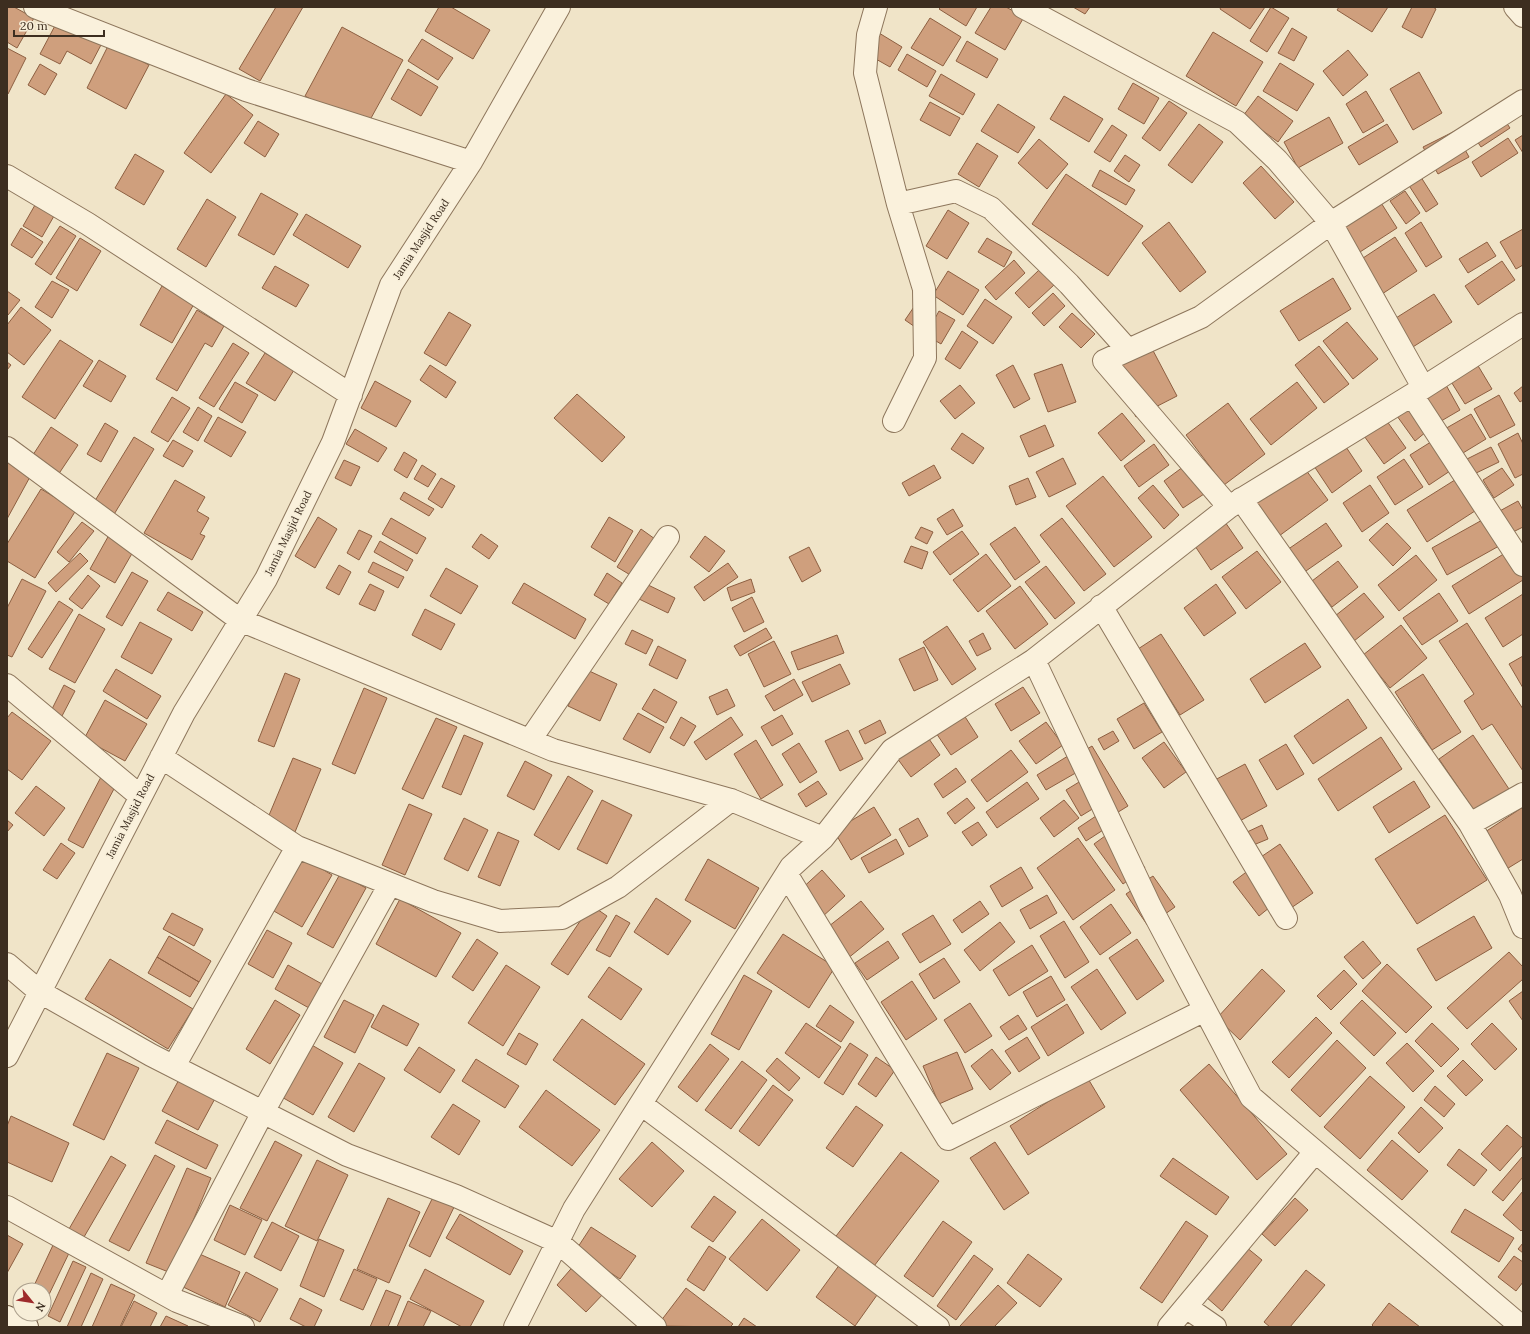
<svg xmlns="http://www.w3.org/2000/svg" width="1530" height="1334" font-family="Lora,serif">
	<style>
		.building { fill: #cf9f7d; stroke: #8d5f41 }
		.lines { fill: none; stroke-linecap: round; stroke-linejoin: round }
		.street-casing { stroke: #8d765c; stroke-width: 24 }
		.secondary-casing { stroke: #6f573f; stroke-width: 24 }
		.street { stroke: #faf1dc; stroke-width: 22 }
		.secondary { stroke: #faf1dc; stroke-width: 22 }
		.labels { text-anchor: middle; stroke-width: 3; stroke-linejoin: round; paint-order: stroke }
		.street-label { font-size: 11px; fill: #3d2e20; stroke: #f7eed8 }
	</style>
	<rect width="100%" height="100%" fill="#f0e4c8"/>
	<path class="building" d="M7 7H14L34 18 17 48 7 42Z
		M276 7H303L260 81 239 69Z
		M439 7H451L490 30 473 59 425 31Z
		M941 7H977L966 26 939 9Z
		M991 7H1006L1024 17 1005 50 975 33Z
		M1073 7H1090L1085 14Z
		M1221 7H1265L1250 29 1220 9Z
		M1271 7 1289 18 1267 52 1250 41Z
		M1339 7H1388L1372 32 1337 10Z
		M1412 7H1433L1436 9 1422 38 1402 27Z
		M930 18 961 37 943 66 911 48Z
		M58 20 102 43 91 64 67 51 60 64 40 54Z
		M342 27 403 60 365 129 305 96Z
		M1292 28 1307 37 1294 61 1278 53Z
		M1213 32 1263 62 1236 106 1186 76Z
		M879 33 902 47 890 67 867 54Z
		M422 39 453 58 438 80 408 61Z
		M967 41 998 59 987 78 956 61Z
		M109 44 149 65 126 109 87 88Z
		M7 48 26 58 8 94 7 93Z
		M1348 50 1368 75 1343 96 1323 71Z
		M907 54 936 71 927 87 898 70Z
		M1280 63 1314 84 1297 111 1263 91Z
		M40 64 57 74 45 95 28 85Z
		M408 69 438 87 421 116 391 99Z
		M1419 72 1442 113 1413 130 1390 89Z
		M941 74 975 94 963 115 929 96Z
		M1133 83 1159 98 1144 124 1118 109Z
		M1366 91 1384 121 1363 133 1346 104Z
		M226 94 253 115 211 173 184 153Z
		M1064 96 1103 119 1089 142 1050 119Z
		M1258 96 1293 121 1278 142 1243 116Z
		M1169 101 1187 113 1160 151 1142 138Z
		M930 102 960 118 950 136 920 120Z
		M998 104 1035 127 1018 153 981 131Z
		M1495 106 1510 128 1481 147 1466 125Z
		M1329 117 1343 143 1298 168 1284 142Z
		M258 121 279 134 265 157 244 143Z
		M1199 124 1223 142 1192 183 1168 165Z
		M1387 124 1398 142 1359 165 1348 147Z
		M1112 125 1127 135 1110 162 1094 152Z
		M1455 131 1469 157 1438 174 1423 147Z
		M1523 135V153L1515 140Z
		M1508 138 1518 153 1481 177 1472 162Z
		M1039 139 1068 164 1047 189 1018 163Z
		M977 143 998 156 979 187 958 174Z
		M135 154 164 171 144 205 115 188Z
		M1125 155 1140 165 1129 182 1114 171Z
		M1412 163 1438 204 1426 212 1408 184Z
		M1261 166 1294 202 1275 219 1243 183Z
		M1100 170 1135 190 1126 205 1092 186Z
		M1066 174 1143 226 1108 276 1032 224Z
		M1371 187 1397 228 1343 263 1317 222Z
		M1405 191 1420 213 1406 224 1390 201Z
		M261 193 298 214 274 255 238 235Z
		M207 199 236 217 206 267 177 249Z
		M35 205 54 216 42 237 23 226Z
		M948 210 969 223 947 259 926 246Z
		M306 214 361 246 348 268 293 235Z
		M1169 222 1206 272 1180 292 1142 243Z
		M1421 222 1442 257 1426 267 1405 233Z
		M60 226 76 236 51 275 35 264Z
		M21 228 43 242 32 258 11 245Z
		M1523 229V265L1516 269 1500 242Z
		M1395 237 1417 271 1382 294 1360 260Z
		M80 238 101 251 77 291 56 278Z
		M987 238 1012 252 1004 267 978 252Z
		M1487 242 1496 256 1468 273 1459 259Z
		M1014 260 1025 273 996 300 985 287Z
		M1502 261 1515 280 1478 305 1465 286Z
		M275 266 309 285 296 307 262 288Z
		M1039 270 1054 285 1029 308 1015 293Z
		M948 271 979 290 963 315 933 295Z
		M1333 278 1351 309 1299 341 1280 311Z
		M52 281 69 290 52 318 35 307Z
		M162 286 194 304 172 343 140 325Z
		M7 291 20 300 8 315 7 314Z
		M1053 293 1065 306 1044 326 1032 313Z
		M1434 294 1452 322 1405 352 1388 323Z
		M920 298 918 329 905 320Z
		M985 299 1012 317 993 344 967 326Z
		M21 307 51 330 24 365 7 352V325Z
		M197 310 224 326 212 347 205 343 177 391 156 379Z
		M939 311 955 320 941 344 926 335Z
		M449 312 471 325 446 366 424 353Z
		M1072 313 1095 334 1081 348 1059 327Z
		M1347 322 1378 359 1353 379 1323 341Z
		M962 331 978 342 960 369 945 359Z
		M60 340 93 361 55 419 22 397Z
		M233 343 249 353 214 407 199 398Z
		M1149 343 1177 396 1136 417 1109 364Z
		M1319 346 1349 384 1324 403 1295 365Z
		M265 353 294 370 275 401 246 383Z
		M99 360 126 376 111 402 83 386Z
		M7 362 11 365 7 370Z
		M1062 364 1076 402 1048 412 1034 374Z
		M1477 364 1492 389 1465 404 1450 380Z
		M430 365 456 382 446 398 420 380Z
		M1013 365 1030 399 1014 408 996 375Z
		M375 381 411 401 396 427 361 408Z
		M235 382 258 395 242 423 219 409Z
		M1297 382 1317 408 1271 445 1250 419Z
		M960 385 975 403 955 419 940 401Z
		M1446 385 1460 410 1436 424 1422 400Z
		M1523 386V400L1520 402 1514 393Z
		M577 394 625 437 602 462 554 418Z
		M1499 395 1515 425 1490 438 1474 409Z
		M172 397 190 408 168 442 151 432Z
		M1228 403 1265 454 1224 485 1186 435Z
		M1414 403 1432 427 1415 441 1397 416Z
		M198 407 212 416 198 441 183 432Z
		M1122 413 1145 441 1121 461 1098 433Z
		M1471 414 1486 439 1458 456 1443 430Z
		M218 417 246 432 231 457 204 441Z
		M1384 417 1406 448 1384 464 1362 433Z
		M105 423 118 431 101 462 87 454Z
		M1045 425 1054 446 1029 457 1020 436Z
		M51 427 78 445 58 475 31 458Z
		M355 429 387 448 378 462 346 444Z
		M962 433 984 448 973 464 951 449Z
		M1518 433 1523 444V474L1515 478 1498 444Z
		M134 437 154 449 113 516 93 504Z
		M173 440 193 451 183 467 163 456Z
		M1434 440 1453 469 1429 485 1410 455Z
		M1154 444 1169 465 1139 487 1124 466Z
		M1344 444 1362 471 1332 493 1314 466Z
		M1491 447 1499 462 1472 475 1465 460Z
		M404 452 417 460 407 478 394 470Z
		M1063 458 1076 484 1049 497 1036 472Z
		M1404 459 1423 487 1395 505 1377 477Z
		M344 460 360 467 351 486 335 478Z
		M7 462 31 475 7 519Z
		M1187 464 1207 492 1183 508 1164 481Z
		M422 465 436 474 428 487 414 479Z
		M934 465 941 478 909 496 902 483Z
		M1303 466 1328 500 1279 536 1255 502Z
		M1502 468 1514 485 1494 498 1483 480Z
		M1103 476 1152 537 1114 567 1066 506Z
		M441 478 455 486 442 508 428 499Z
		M1028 478 1036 497 1016 505 1009 486Z
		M1458 478 1478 509 1427 542 1407 510Z
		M175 480 205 497 197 511 209 518 200 534 205 536 192 560 144 533Z
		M1153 485 1179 515 1164 529 1138 498Z
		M1370 485 1389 513 1362 532 1343 503Z
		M41 489 76 510 35 578 7 561V544Z
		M404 492 434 509 429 516 400 499Z
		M1518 501 1523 510V527L1507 535 1496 513Z
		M953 509 963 526 947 535 937 519Z
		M318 517 337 529 315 568 295 556Z
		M609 517 633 531 615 562 591 547Z
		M391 518 426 538 417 554 382 534Z
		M1062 518 1106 574 1084 591 1040 535Z
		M1484 519 1499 546 1447 575 1432 548Z
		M82 522 94 531 69 562 57 552Z
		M1225 522 1243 548 1211 570 1193 543Z
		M1326 523 1342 546 1303 573 1287 550Z
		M1387 523 1411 548 1393 566 1369 540Z
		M921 527 933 532 927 544 915 538Z
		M1015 527 1040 562 1015 580 990 544Z
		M641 529 655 539 632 576 617 567Z
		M359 530 372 536 359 560 347 553Z
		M962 531 979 554 950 575 933 552Z
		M481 534 498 546 489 559 472 547Z
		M109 535 134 550 115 583 90 569Z
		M705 536 725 551 709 572 690 557Z
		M380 541 413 560 407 571 374 552Z
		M911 546 928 552 922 569 904 562Z
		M809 547 821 571 802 582 789 557Z
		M1510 550 1523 571V580L1469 614 1452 586Z
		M1257 551 1281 582 1246 609 1222 577Z
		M80 553 88 561 56 592 48 583Z
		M986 554 1011 586 978 612 953 580Z
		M1416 555 1437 580 1399 611 1378 585Z
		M1338 561 1358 587 1332 607 1312 581Z
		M373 562 404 577 398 588 368 572Z
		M728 563 738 577 704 601 694 587Z
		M339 565 351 572 339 595 326 588Z
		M1046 566 1075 603 1055 619 1025 582Z
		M446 568 478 586 461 614 430 596Z
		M132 572 148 581 122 626 106 617Z
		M607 573 622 583 609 604 594 595Z
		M88 575 100 586 82 609 69 599Z
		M22 579 46 591 12 657 7 655V608Z
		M751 579 755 592 731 601 727 588Z
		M524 583 586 619 575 639 512 603Z
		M644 583 675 598 668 613 637 598Z
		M370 584 384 591 375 611 359 604Z
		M1216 584 1236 613 1204 636 1184 608Z
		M1020 586 1048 624 1015 649 986 611Z
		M168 592 203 612 192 631 157 610Z
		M1364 593 1384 617 1354 641 1335 616Z
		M1439 593 1458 621 1422 645 1403 618Z
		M1523 594V634L1503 647 1485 618Z
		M752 597 764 622 744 632 732 608Z
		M59 601 73 610 42 658 28 649Z
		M425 609 455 624 441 650 412 635Z
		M79 614 105 629 75 683 49 669Z
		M140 622 172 639 152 674 121 657Z
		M1467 623 1523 709V771L1492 724 1482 730 1464 701 1474 694 1439 641Z
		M1401 625 1427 658 1390 688 1363 655Z
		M947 626 976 669 952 685 923 642Z
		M766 628 772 638 740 656 734 646Z
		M632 630 653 640 646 654 625 644Z
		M983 633 991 649 977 656 969 641Z
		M1161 634 1204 700 1180 715 1138 649Z
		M837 635 844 653 798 670 791 652Z
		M774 641 791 674 764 687 748 654Z
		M1305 643 1321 667 1265 703 1250 679Z
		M658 646 686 660 677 679 649 665Z
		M924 647 938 680 914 691 899 659Z
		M1523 656V688L1509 664Z
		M840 664 850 684 812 702 802 682Z
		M116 669 161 696 147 719 103 691Z
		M585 669 617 684 600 721 568 706Z
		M285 673 300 679 274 747 258 741Z
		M1423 674 1461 732 1432 750 1395 692Z
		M794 679 803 695 774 711 765 696Z
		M64 685 75 691 62 716 51 711Z
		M1023 687 1040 713 1011 731 995 704Z
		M364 688 387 698 355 774 332 764Z
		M654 689 677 702 666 723 642 709Z
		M727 689 735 706 717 715 709 697Z
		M1348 699 1367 728 1313 764 1294 736Z
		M105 700 147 724 125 761 84 739Z
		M1144 703 1162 732 1134 749 1117 719Z
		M12 712 51 741 22 780 7 769V718Z
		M962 712 978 737 951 755 934 730Z
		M638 713 664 727 650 753 623 739Z
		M782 715 793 734 772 746 761 727Z
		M681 717 696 726 684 746 670 738Z
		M731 717 743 735 706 760 694 742Z
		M436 718 457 727 423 799 402 789Z
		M880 720 886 733 865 744 859 731Z
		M1046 722 1063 745 1036 764 1019 741Z
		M848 730 863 759 840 771 825 741Z
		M1113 731 1119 741 1104 750 1098 739Z
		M464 735 483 743 461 795 442 787Z
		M1473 735 1509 789 1475 812 1439 759Z
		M927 736 940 755 911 777 897 758Z
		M1381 737 1402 769 1338 811 1318 779Z
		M756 740 783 785 761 799 734 754Z
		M1164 742 1186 772 1164 788 1142 758Z
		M799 743 817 772 800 783 782 754Z
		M1286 744 1304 774 1277 790 1259 760Z
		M1092 746 1128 806 1115 814 1079 754Z
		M1011 750 1028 772 987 802 971 780Z
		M1076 751 1086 767 1046 790 1037 775Z
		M293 758 321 769 295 832 267 820Z
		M525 761 552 775 534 810 507 796Z
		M1245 764 1267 806 1236 823 1213 781Z
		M956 768 966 782 943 798 934 784Z
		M568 776 593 791 559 850 534 835Z
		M101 777 116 785 83 848 68 840Z
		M1084 779 1099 805 1081 816 1066 790Z
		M818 781 827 794 806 807 798 794Z
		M1414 781 1430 807 1389 833 1373 807Z
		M1027 782 1039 799 997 828 986 812Z
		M36 786 65 808 44 836 15 813Z
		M967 798 975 808 955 824 947 813Z
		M602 800 632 815 607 864 577 849Z
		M1064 800 1079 818 1054 837 1040 818Z
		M409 804 432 814 405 875 382 865Z
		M874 807 891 835 851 860 834 831Z
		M1523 807V859L1505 870 1482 834Z
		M1102 812 1111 825 1086 841 1078 828Z
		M1445 815 1487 880 1417 924 1375 859Z
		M464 818 488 830 468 871 444 859Z
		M918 818 928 836 909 847 899 829Z
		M7 820 13 825 7 832Z
		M978 822 987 835 972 846 962 832Z
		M1262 825 1268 839 1251 846 1245 833Z
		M1116 828 1145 868 1123 884 1094 844Z
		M498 832 519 841 500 886 478 877Z
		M1078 838 1115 890 1073 920 1037 868Z
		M896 839 904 854 869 873 861 858Z
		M61 843 75 853 57 879 43 870Z
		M1280 844 1313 893 1288 910 1255 861Z
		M302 857 332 875 302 927 272 910Z
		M708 859 759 888 735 929 685 900Z
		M1021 867 1033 888 1002 907 990 886Z
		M822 870 845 896 821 918 798 892Z
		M1249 870 1275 903 1259 916 1233 882Z
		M340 874 366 888 333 948 307 934Z
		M1153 876 1175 907 1148 926 1126 894Z
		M1047 895 1057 913 1030 929 1020 910Z
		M656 898 691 921 668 955 634 932Z
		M400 899 461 933 436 977 376 944Z
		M861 901 884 929 847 959 824 930Z
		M980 901 989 914 962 933 953 920Z
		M1111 904 1131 933 1100 955 1080 927Z
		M591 905 607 916 568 975 551 964Z
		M172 913 203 929 194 946 163 929Z
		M616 915 630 923 610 957 596 950Z
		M933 915 951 944 920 963 902 934Z
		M1474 916 1492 948 1436 981 1417 949Z
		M1064 921 1089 962 1065 978 1040 936Z
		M1000 922 1015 942 980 971 964 950Z
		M267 930 292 943 273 978 248 964Z
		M783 934 835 967 809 1008 757 973Z
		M169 936 211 961 199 982 157 957Z
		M477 939 498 953 473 991 452 977Z
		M1137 939 1164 981 1137 1000 1109 958Z
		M888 941 899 958 867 980 855 963Z
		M1363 941 1381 963 1363 979 1344 957Z
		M1032 945 1048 971 1009 996 993 970Z
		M1509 952 1523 967V979L1467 1029 1447 1008Z
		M157 957 199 982 190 997 148 973Z
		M944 958 960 982 934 999 919 974Z
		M110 959 193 1009 168 1049 85 999Z
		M1387 964 1432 1007 1406 1033 1362 991Z
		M288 965 322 984 309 1008 275 989Z
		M506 965 540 987 503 1046 468 1023Z
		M609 967 642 989 621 1020 588 997Z
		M1097 969 1126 1013 1101 1030 1071 987Z
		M1262 969 1285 991 1240 1040 1217 1018Z
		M1344 970 1357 984 1331 1010 1317 996Z
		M744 975 772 991 739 1050 711 1034Z
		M1051 976 1065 1000 1037 1017 1023 992Z
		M912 981 937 1019 906 1040 881 1002Z
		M1523 991V1021L1509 1001Z
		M275 1000 300 1015 270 1064 246 1049Z
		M344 1000 374 1015 355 1053 324 1037Z
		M1362 1000 1396 1033 1374 1056 1340 1023Z
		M970 1003 992 1036 965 1053 944 1020Z
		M1067 1004 1084 1033 1048 1056 1031 1027Z
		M383 1005 419 1024 407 1046 371 1027Z
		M830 1005 854 1022 841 1042 816 1026Z
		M1018 1015 1027 1029 1009 1040 1000 1027Z
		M1316 1017 1332 1033 1289 1078 1272 1062Z
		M582 1019 645 1064 615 1105 553 1060Z
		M806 1023 841 1047 819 1078 785 1053Z
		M1432 1023 1459 1049 1441 1067 1415 1041Z
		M1492 1023 1517 1049 1495 1070 1471 1044Z
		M519 1033 538 1044 526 1065 507 1054Z
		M1027 1037 1040 1058 1019 1072 1005 1051Z
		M1337 1040 1366 1068 1320 1117 1291 1090Z
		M850 1043 868 1055 843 1095 824 1083Z
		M1407 1043 1434 1071 1413 1092 1386 1063Z
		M310 1044 343 1063 313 1115 280 1096Z
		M710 1044 729 1059 697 1102 678 1087Z
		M419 1047 455 1070 440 1093 404 1070Z
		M992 1049 1011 1073 990 1090 971 1066Z
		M957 1052 973 1089 939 1104 923 1066Z
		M107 1053 139 1068 104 1140 73 1125Z
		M876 1057 895 1070 876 1097 858 1084Z
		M777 1058 800 1078 789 1091 766 1071Z
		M476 1059 519 1086 505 1108 462 1081Z
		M1463 1060 1483 1080 1466 1096 1447 1076Z
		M742 1061 767 1080 731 1129 705 1110Z
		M359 1063 385 1078 354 1132 328 1117Z
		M1209 1064 1287 1154 1257 1180 1180 1090Z
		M182 1074 218 1093 198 1130 162 1111Z
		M1370 1076 1405 1107 1360 1159 1324 1127Z
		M1087 1077 1105 1107 1028 1155 1010 1126Z
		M773 1085 793 1100 759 1146 739 1131Z
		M1435 1086 1455 1104 1444 1117 1424 1100Z
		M546 1090 600 1130 572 1166 519 1127Z
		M453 1104 480 1121 459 1155 431 1137Z
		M856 1106 883 1125 853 1167 826 1148Z
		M1421 1107 1443 1128 1419 1153 1398 1133Z
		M11 1116 69 1143 52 1182 7 1162V1126Z
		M167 1120 218 1145 206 1169 155 1143Z
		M1507 1125 1523 1139V1145L1500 1171 1481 1154Z
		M1392 1140 1428 1171 1402 1200 1367 1170Z
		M275 1141 302 1155 267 1221 240 1208Z
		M652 1142 684 1171 652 1207 619 1179Z
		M995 1142 1029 1193 1004 1210 970 1158Z
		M1459 1149 1487 1170 1474 1186 1447 1165Z
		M901 1152 939 1181 871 1270 833 1240Z
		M155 1155 175 1166 129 1251 109 1241Z
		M111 1156 126 1165 84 1237 69 1229Z
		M1523 1156V1177L1503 1201 1492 1192Z
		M1173 1158 1229 1197 1216 1215 1160 1176Z
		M317 1160 348 1175 317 1241 285 1226Z
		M187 1168 211 1178 171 1273 146 1263Z
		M1523 1191V1229L1521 1231 1503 1215Z
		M435 1193 456 1203 430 1257 409 1246Z
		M714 1196 736 1212 713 1242 691 1227Z
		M388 1198 420 1212 389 1283 357 1269Z
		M1295 1198 1308 1210 1275 1246 1262 1234Z
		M230 1205 262 1220 245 1255 214 1240Z
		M1465 1209 1514 1238 1499 1262 1451 1232Z
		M460 1214 523 1251 510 1275 446 1238Z
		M762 1219 800 1250 767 1291 729 1259Z
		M943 1221 972 1242 933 1297 904 1276Z
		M1186 1221 1208 1236 1162 1303 1140 1288Z
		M272 1222 299 1236 281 1271 254 1257Z
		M591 1227 636 1256 620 1279 576 1250Z
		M7 1235 23 1244 7 1273Z
		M319 1239 344 1250 324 1297 300 1286Z
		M54 1243 70 1251 44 1305V1290H32Z
		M1523 1243V1253L1518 1249Z
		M709 1246 726 1257 704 1291 687 1280Z
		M1246 1247 1262 1260 1222 1311 1206 1297Z
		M195 1252 240 1272 225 1307 179 1285Z
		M1028 1254 1062 1279 1040 1307 1007 1283Z
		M974 1255 993 1269 956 1320 937 1306Z
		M1514 1256 1523 1262V1282L1516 1291 1498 1277Z
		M843 1260 882 1288 855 1326 816 1297Z
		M73 1261 86 1267 60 1322 48 1316Z
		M576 1263 606 1291 586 1312 557 1285Z
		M354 1269 377 1279 363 1310 340 1300Z
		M425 1269 484 1301 470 1327H462L410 1299Z
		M1306 1270 1325 1285 1290 1327H1270L1264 1322Z
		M246 1272 278 1289 260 1322 228 1305Z
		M91 1273 103 1279 81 1327H67Z
		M111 1284 135 1295 120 1327H92Z
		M998 1285 1017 1303 994 1327H961L960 1326Z
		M686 1288 733 1324 730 1327 657 1326Z
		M386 1290 401 1296 388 1327H370Z
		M300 1298 322 1310 314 1327H306L290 1319Z
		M134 1301 157 1313 150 1327H121Z
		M408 1301 431 1311 423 1327H397Z
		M1389 1303 1420 1327H1374L1372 1325Z
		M20 1314H40L36 1323Z
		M166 1316 188 1326V1327H160Z
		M744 1318 757 1327H738Z"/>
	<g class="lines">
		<defs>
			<path id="street" d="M35 7 246 90 471 162
				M876 7 868 35 865 73 898 204 924 289 925 358 894 421
				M1023 7 1237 122 1277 160 1331 223 1423 387
				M1515 7 1523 16
				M7 176 88 224 351 395
				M898 204 956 191 991 208 1069 284 1128 350
				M1412 395 1523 565
				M7 448 240 620 553 750 731 800 823 838
				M1241 499 1470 824 1510 895 1523 927
				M1229 507 1104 361 1201 317 1331 223 1523 101
				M1101 606 1286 918
				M1034 660 1150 906 1251 1097 1522 1327
				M7 685 140 796
				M530 740 668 537
				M161 757 297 847 433 901 500 921 562 918 618 887 731 800
				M1470 824 1523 794
				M787 875 948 1139 1205 1010
				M7 964 40 992 151 1055 347 1155 456 1196 558 1242 655 1327
				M7 1056 184 713 266 579 333 442 391 285 471 162 559 7
				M174 1066 297 847
				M641 1104 938 1327
				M7 1207 177 1301 243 1327
				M167 1295 263 1112 390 884
				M1186 1307 1215 1327
				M515 1327 574 1209 791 867 823 838 892 750 1034 660 1229 507 1412 395 1523 324
				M1169 1327 1315 1152"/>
			<path id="secondary" d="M7 1317 27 1327"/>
		</defs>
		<use href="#street" class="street-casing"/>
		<use href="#secondary" class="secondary-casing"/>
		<use href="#street" class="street"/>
		<use href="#secondary" class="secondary"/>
	</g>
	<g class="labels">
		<g class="street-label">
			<text transform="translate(421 239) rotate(-57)" y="4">Jamia Masjid Road</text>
			<text transform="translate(288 533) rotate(-64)" y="4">Jamia Masjid Road</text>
			<text transform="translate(130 816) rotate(-63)" y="4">Jamia Masjid Road</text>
		</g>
	</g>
	<rect width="1530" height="1334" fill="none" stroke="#3d2e20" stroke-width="16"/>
	<g transform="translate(32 1302) rotate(120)"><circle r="19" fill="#f7eed8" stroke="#ada18e"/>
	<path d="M0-3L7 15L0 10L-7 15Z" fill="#9e2a2b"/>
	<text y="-6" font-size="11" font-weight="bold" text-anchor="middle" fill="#3d2e20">N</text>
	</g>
	<path d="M14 30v6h90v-6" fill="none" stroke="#3d2e20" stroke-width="2"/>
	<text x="20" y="30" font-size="12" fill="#3d2e20" stroke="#f7eed8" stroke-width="3" paint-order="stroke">20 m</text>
</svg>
